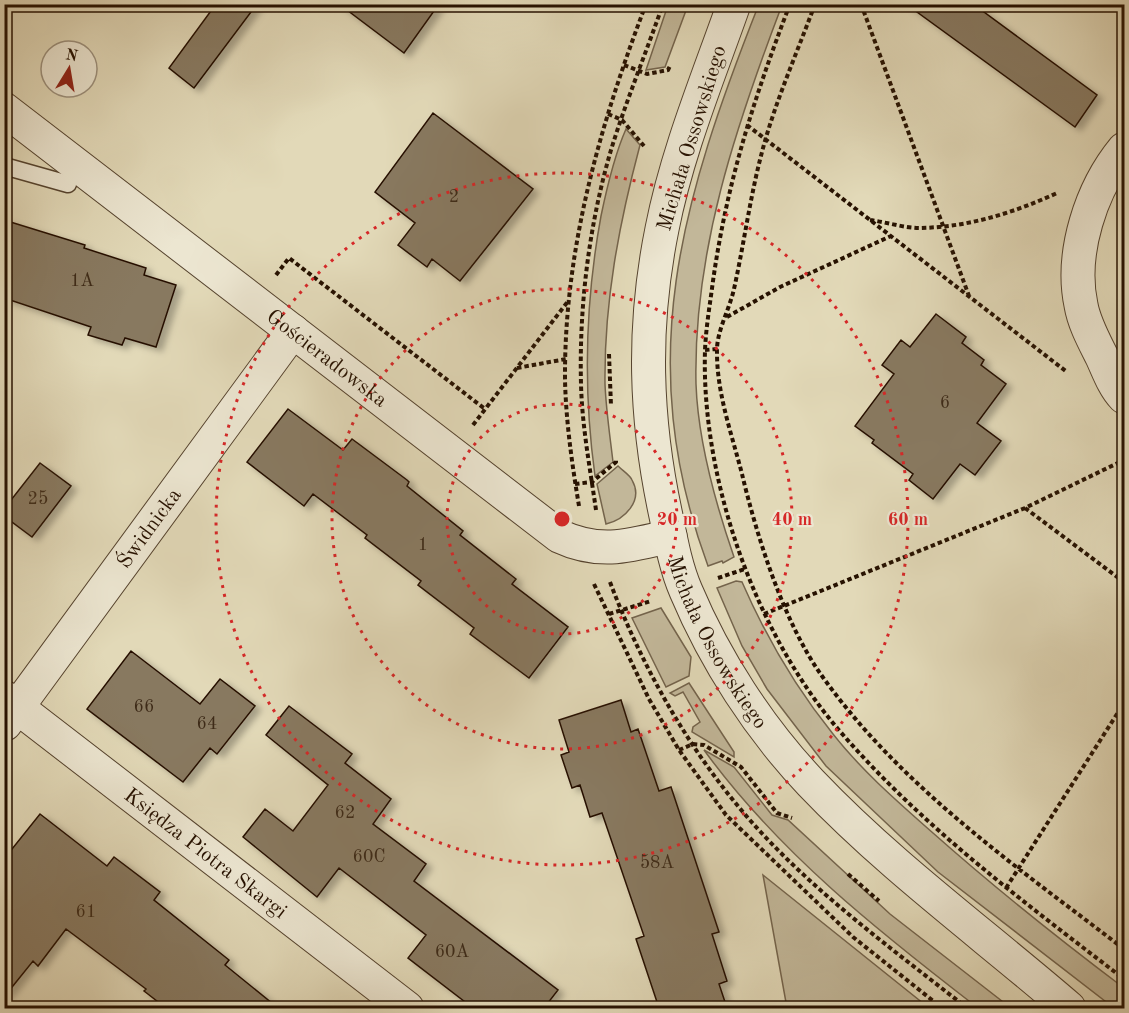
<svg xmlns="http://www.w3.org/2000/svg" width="1129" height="1013" font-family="'Old Standard TT',serif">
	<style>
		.green { fill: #c2b799; stroke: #74644c; stroke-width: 1.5 }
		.building { fill: #887960; stroke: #261100; stroke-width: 1.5; filter: url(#shadow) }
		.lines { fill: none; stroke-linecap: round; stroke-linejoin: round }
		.service-casing { stroke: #55432e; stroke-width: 19 }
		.minor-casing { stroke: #55432e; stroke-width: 35 }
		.tertiary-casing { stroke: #55432e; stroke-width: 35 }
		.path { stroke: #261100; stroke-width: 4; stroke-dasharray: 4.5 3; stroke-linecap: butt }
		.service { stroke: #ece6d1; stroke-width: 16 }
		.minor { stroke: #ece6d1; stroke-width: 33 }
		.tertiary { stroke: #ece6d1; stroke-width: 33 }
		.ring { fill: none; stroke: #d62828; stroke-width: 3; stroke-dasharray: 3 6 }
		.labels { text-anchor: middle; stroke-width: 4.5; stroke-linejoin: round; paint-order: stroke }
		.number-label { font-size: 18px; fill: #3e2b18 }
		.street-label { font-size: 21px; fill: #261100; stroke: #ece6d1 }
		.centre { fill: #d62828; stroke: #ece6d1; stroke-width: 3 }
		.ring-label { font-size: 18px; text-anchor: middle; font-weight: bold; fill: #d62828; stroke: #ece6d1; stroke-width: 4.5; stroke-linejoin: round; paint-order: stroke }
	</style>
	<defs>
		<filter id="shadow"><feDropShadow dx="6" dy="4" stdDeviation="3" flood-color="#0004"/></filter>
	</defs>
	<rect width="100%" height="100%" fill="#e2d9b8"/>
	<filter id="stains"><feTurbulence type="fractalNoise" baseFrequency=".00333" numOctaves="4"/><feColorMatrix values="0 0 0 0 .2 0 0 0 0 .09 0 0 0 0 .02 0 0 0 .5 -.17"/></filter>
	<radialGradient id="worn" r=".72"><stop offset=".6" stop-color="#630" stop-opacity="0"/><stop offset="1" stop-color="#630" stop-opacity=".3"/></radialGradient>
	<path class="green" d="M759 4 782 5C736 126 693 252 696 384 698 442 715 502 734 557L723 563 722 561 708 566C632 360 682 199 759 4Z
		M668 5H688L665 67 646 70Z
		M626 129 640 145C619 224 604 302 605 384 606 410 610 436 613 462L595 476C583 389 585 303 601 216 607 187 614 156 626 129Z
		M618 466C623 471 630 475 632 480 644 501 624 520 606 524L597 484Z
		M736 581 742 582C766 637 795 687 833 734 862 771 898 802 933 833 995 888 1059 939 1124 988V1008H1114L938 872 826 766 767 689 742 646 717 588Z
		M661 608 691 657 689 676 666 687 632 618Z
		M689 683 734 752V757L692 732 693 727 700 722 683 692 675 696 670 693Z
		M704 750 734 767 772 815 788 820 890 914 1007 1005 1004 1008H978C878 931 779 853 704 750Z
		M763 875 929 1008H787Z"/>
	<path class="building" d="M216 4H257L194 88 169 68Z
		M339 4H439L404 53Z
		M906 4H973L1097 95 1075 127Z
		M433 113 533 189 460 281 432 259 427 267 398 245 415 223 375 192Z
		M4 220 85 245 84 248 146 268 144 275 176 285 156 347 125 338 122 345 88 335 91 327 4 298Z
		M936 314 966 337 962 343 984 360 981 365 1006 384 977 423 1001 441 975 475 960 464 933 499 909 480 913 474 872 443 874 440 855 426 894 374 882 365 901 340 910 347Z
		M288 409 343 450 352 439 407 480 409 482 407 486 463 531 460 535 516 579 512 584 568 627 529 678 470 634 474 628 418 585 421 581 365 538 367 535 313 494 304 506 247 462Z
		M40 463 71 486 32 537 4 516V509Z
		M131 651 200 704 220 679 255 706 217 754 210 748 183 782 87 709Z
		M621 700 631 732 638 729 659 791 671 787 719 932 712 934 727 981 719 984 727 1008H659L636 939 644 936 602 813 590 817 580 785 572 788 561 755 569 752 559 720Z
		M289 706 352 754 345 763 391 799 373 824 426 864 414 881 558 990 544 1008H473L408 958 426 935 339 868 317 897 243 837 265 809 293 831 328 785 266 735Z
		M40 814 107 866 114 857 160 892 154 900 229 960 225 965 278 1008H166L144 991 146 989 66 929 38 966 33 961 4 997V859Z"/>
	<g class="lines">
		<defs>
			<path id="service" d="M4 166 68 184"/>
			<g id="minor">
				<path id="s1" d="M4 109 559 536C600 555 629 546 670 536"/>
				<path d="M1124 149C1091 189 1070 253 1081 305 1084 323 1094 341 1102 357 1108 370 1114 387 1124 397"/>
				<path id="s2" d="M4 697 407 1008"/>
				<path id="s3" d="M5 724 293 331"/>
			</g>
			<g id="tertiary">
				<path id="s4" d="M734 4C708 78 677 152 662 229 642 328 645 419 666 516 671 541 676 568 686 591 715 660 759 728 811 783 890 866 982 933 1069 1008"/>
			</g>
		</defs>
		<use href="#service" class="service-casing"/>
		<use href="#minor" class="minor-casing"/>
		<use href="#tertiary" class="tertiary-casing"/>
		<path class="path" d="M790 4C754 98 727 182 713 281 710 304 706 327 705 350 701 478 755 632 838 729 921 826 1024 902 1124 979
			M815 4C797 53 775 102 762 152 750 197 744 244 734 289 729 311 716 332 717 353 717 394 732 435 742 474 757 537 784 623 822 676 901 787 1017 867 1124 949
			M861 4 969 296
			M624 65 647 74 668 70 670 66
			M608 114 622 120 644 146
			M747 125 1067 372
			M870 220C886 222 904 228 920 228 969 227 1013 213 1057 193
			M276 275 289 258 485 409
			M727 317 780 287 891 236
			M705 350 717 349
			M609 354 611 406
			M517 368 566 359
			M473 425 569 300
			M575 484 592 482 616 462V459
			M579 506C572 464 566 422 565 380 564 249 600 125 646 4
			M1025 508 1124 582
			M596 510C590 468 582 426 581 384 579 306 589 225 611 150 626 101 646 53 663 4
			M718 578 745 569
			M610 582C639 659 681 736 733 800 798 881 886 944 967 1008
			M594 584 649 699 679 750 726 815 853 937 942 1008
			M609 614 651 601
			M764 614 1025 508 1124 460
			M679 750 693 744 704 745 741 767 777 813 792 818
			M848 874 879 901
			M1006 888 1124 703"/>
		<use href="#service" class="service"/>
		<use href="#minor" class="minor"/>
		<use href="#tertiary" class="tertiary"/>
	</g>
	<g class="ring">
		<circle cx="562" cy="519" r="115"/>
		<circle cx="562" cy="519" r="230"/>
		<circle cx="562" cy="519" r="346"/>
	</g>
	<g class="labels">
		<g class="number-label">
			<text x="454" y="202">2</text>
			<text x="82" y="286">1A</text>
			<text x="945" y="408">6</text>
			<text x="38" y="504">25</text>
			<text x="423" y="550">1</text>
			<text x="144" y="712">66</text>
			<text x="207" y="729">64</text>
			<text x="345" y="818">62</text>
			<text x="369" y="862">60C</text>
			<text x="657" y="868">58A</text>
			<text x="86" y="917">61</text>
			<text x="452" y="957">60A</text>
		</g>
		<g class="street-label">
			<text transform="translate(691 138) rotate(-73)" y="7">Michała Ossowskiego</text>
			<text dy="7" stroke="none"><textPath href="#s1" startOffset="408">Gościeradowska</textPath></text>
			<text dy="7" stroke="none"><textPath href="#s3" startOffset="243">Świdnicka</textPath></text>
			<text dy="7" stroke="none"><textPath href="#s4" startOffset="663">Michała Ossowskiego</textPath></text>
			<text dy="7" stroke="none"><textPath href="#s2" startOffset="255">Księdza Piotra Skargi</textPath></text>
		</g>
	</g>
	<circle cx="562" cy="519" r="9" class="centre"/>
	<g class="ring-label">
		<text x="677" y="525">20 m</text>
		<text x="792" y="525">40 m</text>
		<text x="908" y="525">60 m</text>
	</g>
	<rect width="1129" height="1013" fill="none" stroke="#e2d9b8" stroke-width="24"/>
	<rect x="6" y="6" width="1117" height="1001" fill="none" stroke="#261100" stroke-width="3"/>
	<rect x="12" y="12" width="1105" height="989" fill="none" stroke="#261100" stroke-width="1.5"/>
	<g transform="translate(69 69) rotate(11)"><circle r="28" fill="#ece6d1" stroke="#9d917d" stroke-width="1.5"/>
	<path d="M0-4.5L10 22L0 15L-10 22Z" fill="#8f2418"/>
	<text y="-9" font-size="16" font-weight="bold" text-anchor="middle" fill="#261100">N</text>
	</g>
	<rect width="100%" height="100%" filter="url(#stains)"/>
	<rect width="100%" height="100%" fill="url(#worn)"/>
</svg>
